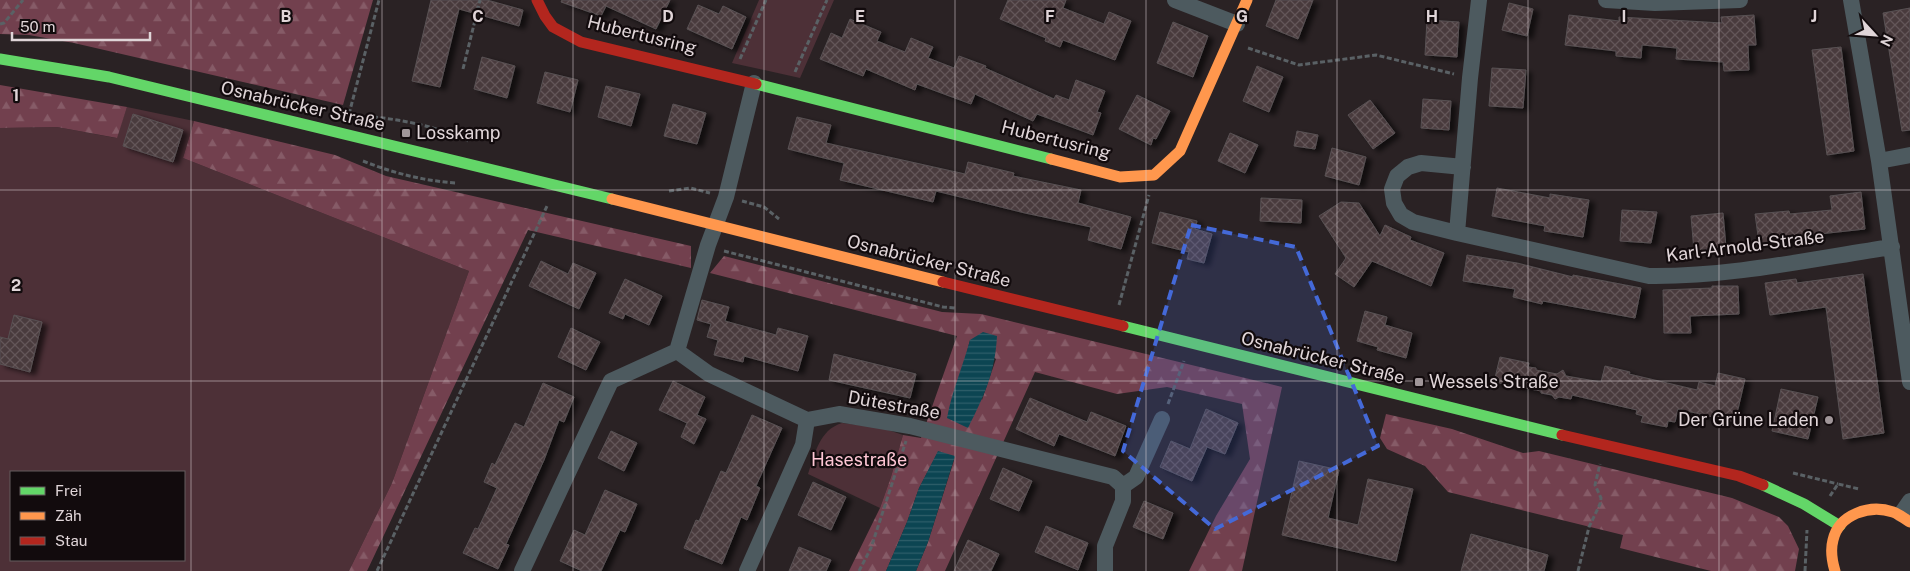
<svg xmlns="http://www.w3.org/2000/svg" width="1910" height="571" font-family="'Public Sans',sans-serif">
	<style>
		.green { fill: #4d3037; fill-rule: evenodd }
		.forest { fill: url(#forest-firs); fill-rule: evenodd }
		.water { fill: url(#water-rules) }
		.building { fill: url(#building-cross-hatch); stroke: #585153; filter: url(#shadow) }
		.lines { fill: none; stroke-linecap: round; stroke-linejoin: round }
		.path { stroke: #5a6165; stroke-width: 3; stroke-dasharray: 5 2.5; stroke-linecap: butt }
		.street { stroke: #4d5a5f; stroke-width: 16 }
		.fast { stroke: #63d668; stroke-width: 11 }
		.slow { stroke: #ff974d; stroke-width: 11 }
		.jam { stroke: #b3261e; stroke-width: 11 }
		.marked { fill: #4469d8; fill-opacity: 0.2; stroke: #4469d8; stroke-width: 4; stroke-dasharray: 10 6; stroke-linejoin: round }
		.grid { fill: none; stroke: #e0d5d8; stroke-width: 1; stroke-opacity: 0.55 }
		.poi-dot { fill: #a09699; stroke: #120b0d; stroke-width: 2 }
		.labels { text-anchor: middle; stroke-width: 4.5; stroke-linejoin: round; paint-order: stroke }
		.street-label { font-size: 18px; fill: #e0d5d8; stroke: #120b0d }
		.poi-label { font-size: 18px; fill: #e0d5d8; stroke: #120b0d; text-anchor: start }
		.park-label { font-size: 18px; fill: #fec6d4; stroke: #120b0d }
		.grid-label { font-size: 16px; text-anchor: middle; font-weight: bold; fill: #e0d5d8; stroke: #120b0d; stroke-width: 4.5; stroke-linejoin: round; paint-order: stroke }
	</style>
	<defs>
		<pattern id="forest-firs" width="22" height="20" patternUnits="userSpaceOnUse" patternTransform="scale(1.25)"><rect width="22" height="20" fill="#72404e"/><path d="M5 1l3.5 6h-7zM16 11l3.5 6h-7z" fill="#865b67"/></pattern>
		<pattern id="water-rules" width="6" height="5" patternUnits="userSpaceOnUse" patternTransform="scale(1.25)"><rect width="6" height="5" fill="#0c4552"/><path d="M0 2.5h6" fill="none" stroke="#2f5f6a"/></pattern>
		<pattern id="building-cross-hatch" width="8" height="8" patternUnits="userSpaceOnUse" patternTransform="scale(1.25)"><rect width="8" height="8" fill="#493a3e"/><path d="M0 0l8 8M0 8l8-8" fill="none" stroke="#635659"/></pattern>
		<filter id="shadow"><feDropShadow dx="5.5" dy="3" stdDeviation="2.5" flood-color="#0009"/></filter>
	</defs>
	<rect width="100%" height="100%" fill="#2a2224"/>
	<path class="green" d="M759 0H834L800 78 732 63Z
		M127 107 194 121 183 158 469 271 392 483 349 571H0V128L57 127 116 138ZM11 472H184V560H11Z
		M842 423 882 428 903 435 891 477 880 508 808 474C815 454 819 430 842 423Z"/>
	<path class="forest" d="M0 0H373L343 105 74 43 29 35 0 34Z
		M0 85 127 107 117 138 57 127 0 128Z
		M194 121 335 155 386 176 691 246V268L528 230 367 571H349L392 483 469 271 183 158Z
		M724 256 942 312 981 314 1282 387 1242 571H1189L1216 516 1250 459 1242 404 1167 387 1117 394 1035 372 945 571H916L928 542 955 457 938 452 919 488 907 522 886 571H849L880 508 891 477 903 435 921 438 957 336 710 273ZM970 340 996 359 982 400 963 367Z
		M1386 414 1452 429 1523 453 1539 451 1732 498 1779 517 1788 526 1799 549 1795 571H1711L1620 548 1623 535 1448 492 1425 466 1387 449 1380 438Z"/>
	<path class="water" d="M983 332 997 336C995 373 984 396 968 428L947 418C952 391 963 366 970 340Z
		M938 451 955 456 928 542 916 571H886L907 522 919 488Z"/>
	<path class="building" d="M431 0H487L523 10 519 26 459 9 440 87 412 81Z
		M562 0H670L656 29 606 6 601 16 561 2Z
		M1008 0H1066L1063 8 1104 24 1109 12 1131 21 1115 60 1063 40 1060 47 1045 41 1046 38 1000 19Z
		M1276 0H1313L1298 39 1266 26Z
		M1509 3 1533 9 1527 36 1502 30Z
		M698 5 719 14 723 6 746 17 732 49 687 29Z
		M1910 8V130L1902 131 1883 13Z
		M1569 15 1619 21V17L1722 23 1721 17 1754 15 1756 45H1748L1749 70 1724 71 1723 62 1676 59 1677 48 1642 45 1641 58 1616 56V51L1565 45Z
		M850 19 881 32 877 41 905 52 911 38 933 47 928 58 954 68 959 56 986 66 985 68 1054 99 1056 95 1069 100 1076 80 1105 91 1097 112 1101 113 1093 135 1037 114 1033 121 975 94 971 104 917 84 915 90 866 69 863 76 820 59 831 33 842 38Z
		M1427 20 1459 22 1457 57 1425 55Z
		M1173 22 1208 36 1193 77 1157 63Z
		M1841 47 1854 151 1827 155 1812 50Z
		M482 57 515 66 507 98 474 89Z
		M1257 66 1283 77 1269 112 1243 101Z
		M1492 68 1526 70 1523 108 1489 106Z
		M545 72 578 80 570 112 537 103Z
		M606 86 640 94 631 126 598 117Z
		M1137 95 1170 111 1156 139 1153 138 1151 145 1119 129Z
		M1423 99 1451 101 1449 130 1421 128Z
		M1370 100 1395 133 1373 149 1348 115Z
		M673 104 706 113 697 144 664 136Z
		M133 114 183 130 173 162 123 146Z
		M797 117 831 125 826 143 965 174 968 162 1014 173 1013 176 1081 190 1078 203 1131 217 1121 249 1088 240 1091 227 1025 213 936 191 933 202 840 180 844 163 788 149Z
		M1297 131 1318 135 1315 149 1294 146Z
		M1230 133 1258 145 1245 173 1218 161Z
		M1332 148 1366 157 1359 185 1325 176Z
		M1497 188 1550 198V194L1589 200 1583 237 1544 231 1545 226 1492 216Z
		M1861 192 1865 229 1792 237V240L1759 243 1755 214 1789 211 1790 214 1832 210 1830 196Z
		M1261 198 1302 200 1301 223 1260 221Z
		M1341 202 1359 203 1380 236 1385 225 1411 237 1410 240 1444 253 1431 286 1372 261 1354 287 1335 274 1346 258 1319 216Z
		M1622 210 1657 212 1651 243 1620 241Z
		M1160 212 1197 221 1195 229 1212 234 1204 263 1187 259 1189 252 1152 243Z
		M1723 213 1726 247 1694 251 1691 216Z
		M1467 255 1517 263 1573 277V275L1641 288 1635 318 1543 301 1542 304 1513 297 1515 289 1463 281Z
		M541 261 568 274 573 263 596 273 579 309 529 286Z
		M1863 274 1884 433 1843 439 1826 307 1770 315 1765 283 1796 279 1797 283Z
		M625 279 662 296 649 325 625 314 623 319 609 313Z
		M1712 286H1738L1739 314 1690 316 1691 333H1664L1663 290 1712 288Z
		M702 300 729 307 725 321 776 335 778 328 808 336 798 371 744 356 743 362 714 355 718 340 707 337 711 324 697 320Z
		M1365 311 1387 317 1385 325 1412 333 1406 358 1377 350 1378 347 1357 341Z
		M14 315 42 322 30 372 0 364V337L8 339Z
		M571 328 600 342 586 370 558 357Z
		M834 354 916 374 910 398 829 380Z
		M1500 357 1529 363 1528 367 1536 368V370L1557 374 1563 370 1566 376 1601 382 1605 366 1630 372 1629 374 1697 390 1699 382 1715 386 1718 373 1745 379 1735 422 1678 409 1675 422 1668 421 1667 427 1641 422 1643 416 1636 414 1637 410 1572 395 1571 399 1559 397 1555 399 1552 395 1541 393V391L1494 382Z
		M673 381 705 397 697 415 706 419 694 444 681 437 687 423 659 410Z
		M543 383 574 397 564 422 559 420 544 460 506 544 509 545 498 569 463 553 475 528 478 529 497 488 484 482 492 463 495 465 515 423 524 427Z
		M1781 389 1818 397 1808 439 1772 431Z
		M1030 398 1087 422 1091 412 1126 426 1115 456 1059 434 1054 446 1016 429Z
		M1206 409 1238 423 1225 454 1207 447 1192 481 1160 467 1171 441 1190 449Z
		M752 415 782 428 756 486 760 488 747 520 741 517 722 564 684 548 696 520 699 521 721 471 726 473Z
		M611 431 637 443 624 471 598 458Z
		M1299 461 1339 470 1328 518 1358 525 1368 479 1413 489 1396 561 1282 535Z
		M1003 468 1032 481 1019 511 990 499Z
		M813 482 846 497 831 530 798 515Z
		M605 490 637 504 625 532 620 530 601 571H582L560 561 574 530 585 535Z
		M1144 501 1173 513 1163 539 1133 527Z
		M1046 526 1088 543 1078 570 1035 552Z
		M1471 534 1548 555 1544 571H1461Z
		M968 540 999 554 991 571H954Z
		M799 547 831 560 826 571H789Z"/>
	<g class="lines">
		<path class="path" d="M0 24 4 23 23 0
			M1248 48 1299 65 1376 55 1454 74
			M740 59 766 0
			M463 69 480 0
			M795 72 827 0
			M349 114 379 0
			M373 117C405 120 438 127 468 141
			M363 161C393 173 424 181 456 183
			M669 191 690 188 710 193
			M742 201 764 207 779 219
			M724 251 943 307 955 308
			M1119 305 1149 195
			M1168 404 1184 361
			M1793 473 1838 484
			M1830 496 1838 484 1859 489
			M377 571 548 204
			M859 571 871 548 906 441
			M1578 571 1589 527 1600 504 1601 498 1595 485 1600 464
			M1805 571 1807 530"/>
		<path class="street" d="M1175 0 1237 24
			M1606 0 1655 3 1740 0
			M1851 0 1879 161 1910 382
			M754 83 726 197 708 245 677 351 709 374 807 420 839 414 910 426 1113 477 1123 486V501L1105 546V571
			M1879 161 1910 155
			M1463 167 1421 163 1408 167 1397 176 1392 189 1394 203 1401 215 1413 222 1457 233 1649 276C1730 277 1812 259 1892 247
			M1457 233 1470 78 1479 0
			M1123 486 1136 477 1162 419
			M1901 514 1910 501
			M522 571 611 381 677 351
			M747 571 803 445 807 420"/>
		<path class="fast" d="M0 59 109 77 612 199
			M756 84 1051 159
			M1123 326 1562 435
			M1763 485 1804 504 1840 526"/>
		<path class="slow" d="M1051 159 1120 177 1154 175 1180 151 1247 0
			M612 199 943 282
			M1835 571C1832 561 1830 551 1833 540 1839 514 1870 504 1893 512 1899 514 1905 519 1910 522"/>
		<path class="jam" d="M537 0 545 16 553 27 581 42 756 84
			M943 282 1123 326
			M1562 435 1739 476 1763 485"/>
	</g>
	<path class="marked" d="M1191 225 1296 247 1378 446 1215 529 1123 451Z"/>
	<path class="grid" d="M191 0V571M382 0V571M573 0V571M764 0V571M955 0V571M1146 0V571M1337 0V571M1528 0V571M1719 0V571M0 190H1910M0 381H1910"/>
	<g class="poi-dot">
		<rect x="401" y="128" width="10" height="10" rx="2.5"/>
		<rect x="1414" y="377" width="10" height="10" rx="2.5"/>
		<circle cx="1829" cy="420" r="5"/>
	</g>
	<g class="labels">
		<g class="street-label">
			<text transform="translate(642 35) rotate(14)" y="6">Hubertusring</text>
			<text transform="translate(303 106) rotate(13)" y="6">Osnabrücker Straße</text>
			<text transform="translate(1056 140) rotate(14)" y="6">Hubertusring</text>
			<text transform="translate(1745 246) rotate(-7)" y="6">Karl-Arnold-Straße</text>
			<text transform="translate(929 261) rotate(14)" y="6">Osnabrücker Straße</text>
			<text transform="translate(1323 358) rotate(14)" y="6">Osnabrücker Straße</text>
			<text transform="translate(894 405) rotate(10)" y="6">Dütestraße</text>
		</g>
		<g class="poi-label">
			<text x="416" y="139">Losskamp</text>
			<text x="1429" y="388">Wessels Straße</text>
			<text x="1819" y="426" text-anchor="end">Der Grüne Laden</text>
		</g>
		<g class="park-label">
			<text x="859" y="466">Hasestraße</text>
		</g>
	</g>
	<g class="grid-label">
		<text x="286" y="22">B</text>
		<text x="478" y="22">C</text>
		<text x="668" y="22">D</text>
		<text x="860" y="22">E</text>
		<text x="1050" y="22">F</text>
		<text x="1242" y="22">G</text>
		<text x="1432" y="22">H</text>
		<text x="1624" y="22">I</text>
		<text x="1814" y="22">J</text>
		<text x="16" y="101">1</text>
		<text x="16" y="291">2</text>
	</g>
	<rect x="10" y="471" width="175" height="90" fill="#120b0d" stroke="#645c5e"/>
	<rect x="20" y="487" width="25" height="8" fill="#63d668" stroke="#645c5e"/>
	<text x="55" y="496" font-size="15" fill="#e0d5d8">Frei</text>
	<rect x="20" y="512" width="25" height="8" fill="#ff974d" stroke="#645c5e"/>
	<text x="55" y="521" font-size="15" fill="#e0d5d8">Zäh</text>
	<rect x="20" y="537" width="25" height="8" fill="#b3261e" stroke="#645c5e"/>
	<text x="55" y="546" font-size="15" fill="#e0d5d8">Stau</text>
	<g transform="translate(1875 35) rotate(116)" stroke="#120b0d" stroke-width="4" paint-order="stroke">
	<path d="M0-4L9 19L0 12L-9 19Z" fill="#e0d5d8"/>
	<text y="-8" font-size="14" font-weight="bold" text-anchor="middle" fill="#e0d5d8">N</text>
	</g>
	<path d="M12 32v8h138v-8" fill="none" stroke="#e0d5d8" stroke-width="2.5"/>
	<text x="20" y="32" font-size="15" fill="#e0d5d8" stroke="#120b0d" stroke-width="4" paint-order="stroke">50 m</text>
</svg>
